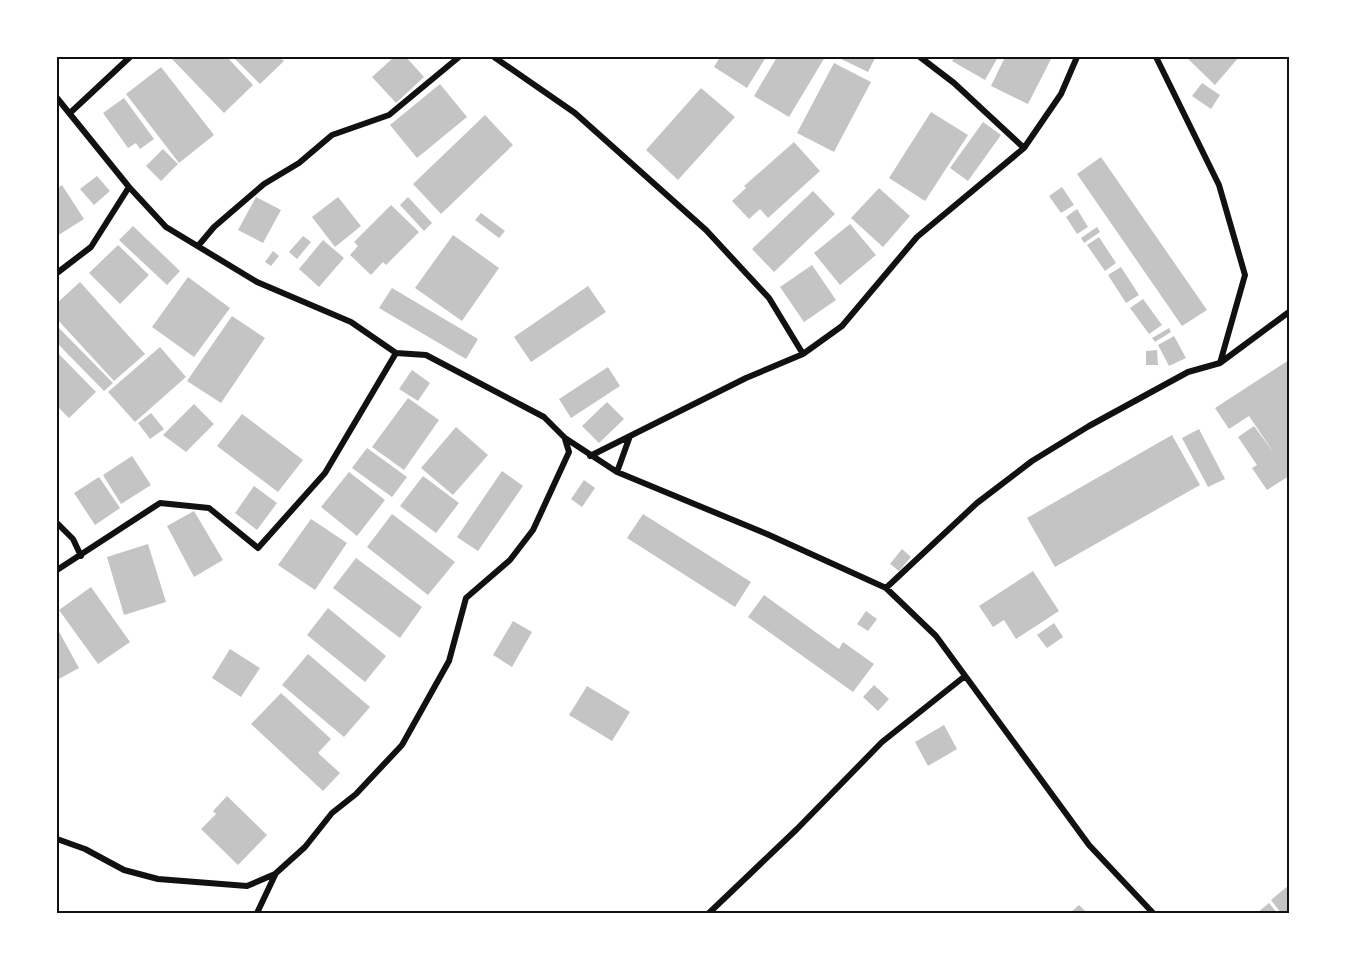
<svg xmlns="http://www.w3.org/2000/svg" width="1346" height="970" font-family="Lato,sans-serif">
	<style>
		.building { fill: #c4c4c4 }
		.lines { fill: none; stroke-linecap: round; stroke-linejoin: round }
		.minor { stroke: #111; stroke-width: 6 }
		.neatline { fill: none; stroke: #111; stroke-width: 2 }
	</style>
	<rect width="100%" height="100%" fill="#fff"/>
	<path class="building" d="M170 57H227L253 85 224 113Z
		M233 57H279L284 61 260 84Z
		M394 57H406L424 77 396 103 372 77Z
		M720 57H766L747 88 714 67Z
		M777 57H825L789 117 754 96Z
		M837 57H872L875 58 868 72Z
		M955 57H998L985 80 952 61Z
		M1005 57 1051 59 1028 104 991 86Z
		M1186 57H1239L1215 85Z
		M834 63 871 82 834 152 797 133Z
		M161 67 214 135 179 163 126 94Z
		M1202 83 1220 95 1211 109 1192 96Z
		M440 84 467 117 417 158 390 125Z
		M701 88 735 117 678 180 646 150Z
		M124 98 154 139 140 149 136 143 128 148 103 113Z
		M931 112 968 135 925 201 889 178Z
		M485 115 513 145 441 214 413 184Z
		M983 122 1001 135 968 181 950 168Z
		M794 142 820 171 768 218 760 209 749 219 732 201 746 188 744 186Z
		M163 149 178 164 161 181 146 166Z
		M1101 157 1207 310 1182 326 1077 174Z
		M97 176 110 191 94 205 80 189Z
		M62 185 84 219 57 236V189Z
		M1062 187 1074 205 1061 213 1049 196Z
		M879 188 910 216 883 247 851 218Z
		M813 191 835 214 774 272 752 249Z
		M256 197 281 210 263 243 238 230Z
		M338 197 361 226 335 247 312 217Z
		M408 197 432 223 424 231 400 205Z
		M391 205 419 232 386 265 383 262 371 275 350 255 358 246 354 242Z
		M1077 209 1088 227 1077 234 1066 217Z
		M481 213 505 231 499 238 475 220Z
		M850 224 876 255 840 285 814 253Z
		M133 226 180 271 167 285 119 240Z
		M1097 227 1100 232 1084 243 1081 238Z
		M453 235 499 268 462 321 415 288Z
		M303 236 311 242 297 259 289 252Z
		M1099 237 1116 263 1105 271 1087 245Z
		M323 240 344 258 319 287 299 269Z
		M118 245 149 275 120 304 89 273Z
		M273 251 279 256 271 266 265 262Z
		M812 265 836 300 804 322 780 287Z
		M1121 267 1139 295 1126 303 1108 275Z
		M188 277 230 308 194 357 152 327Z
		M80 282 145 354 114 381 57 319V303Z
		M588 286 606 312 531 362 514 337Z
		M392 288 478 339 466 359 379 308Z
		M1143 299 1162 325 1149 334 1130 308Z
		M232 316 265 338 221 403 187 381Z
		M57 326 113 383 104 391 57 343Z
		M1169 328 1171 332 1155 342 1152 338Z
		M1174 336 1186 358 1169 366 1158 345Z
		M160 347 186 377 135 422 108 392Z
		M1157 350 1158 365H1146V351Z
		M57 352 96 392 69 418 57 406Z
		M1289 360V476L1267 490 1252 468 1257 465 1238 437 1254 426 1274 453 1249 416 1229 429 1215 408Z
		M608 367 620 386 571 418 559 399Z
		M412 370 430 383 418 401 399 389Z
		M408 398 439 420 404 470 372 447Z
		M607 402 624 419 599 443 582 426Z
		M194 404 214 424 186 452 163 435Z
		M151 413 164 429 150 439 138 423Z
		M242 414 303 460 278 492 217 446Z
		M456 427 488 455 453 495 421 468Z
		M1199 429 1225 479 1208 487 1182 438Z
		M1172 435 1200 485 1055 567 1027 518Z
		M367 448 407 477 392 497 352 468Z
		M132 456 151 485 121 504 103 475Z
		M502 471 523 486 478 551 457 537Z
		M349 472 385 500 357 536 321 507Z
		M423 476 459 503 436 533 400 506Z
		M99 477 120 508 95 525 74 493Z
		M584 480 595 488 582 507 571 499Z
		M254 486 277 503 257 530 235 513Z
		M194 511 223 560 194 577 167 526Z
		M392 514 455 562 428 595 367 547Z
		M643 514 751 582 735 607 627 538Z
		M311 519 347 543 315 590 278 565Z
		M148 544 166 602 124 615 107 557Z
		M902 549 911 557 899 571 890 564Z
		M356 558 422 607 400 638 333 588Z
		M1033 571 1059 611 1016 639 1004 620 993 627 979 606Z
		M91 587 130 642 98 664 59 610Z
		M764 595 839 649 843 642 874 664 853 692 748 617Z
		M328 608 386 656 365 682 307 635Z
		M866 611 877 619 868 631 857 624Z
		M513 621 532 632 512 667 493 655Z
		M1054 623 1063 637 1047 648 1037 635Z
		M57 628 79 668 57 680Z
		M230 649 260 668 241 697 212 678Z
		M308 654 370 707 344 737 282 685Z
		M874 685 889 699 878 711 863 697Z
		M587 686 630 712 612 741 569 715Z
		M281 693 331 739 318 753 340 773 323 791 251 724Z
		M944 725 957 749 928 766 915 742Z
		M227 796 267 835 238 865 201 829 216 814 213 811Z
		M1289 885V913H1281L1271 900Z
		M1269 903 1277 913H1257Z
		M1079 905 1087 913H1070Z"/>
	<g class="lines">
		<path class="minor" d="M494 57 575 113 706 230 769 298 803 354
			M920 57 954 83 1024 148
			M57 98 129 187 166 227 257 282 351 322 396 353 426 355 544 417 565 438 617 472 767 534 886 588 936 636 1089 845 1153 913
			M70 113 130 57
			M198 246 214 227 264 184 299 163 332 135 389 115 459 57
			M57 273 91 247 129 187
			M1220 363 1289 312
			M590 456 630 436
			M617 472 630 436 746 378 803 354 842 326 917 237 1024 148 1061 94 1077 57
			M57 523 73 539 81 556
			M57 570 160 503 209 508 258 548 325 473 396 353
			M886 588 977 503 1032 461 1089 426 1188 372 1220 363 1245 275 1219 185 1156 57
			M57 839 85 849 124 870 158 879 247 886 275 874 305 847 332 813 356 794 402 745 449 661 466 598 510 560 533 530 569 452 565 439
			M257 913 275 875
			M709 913 797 829 882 742 965 676"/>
	</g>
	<rect width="1346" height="970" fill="none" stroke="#ffffff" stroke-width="117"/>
	<rect x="58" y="58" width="1230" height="854" class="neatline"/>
</svg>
